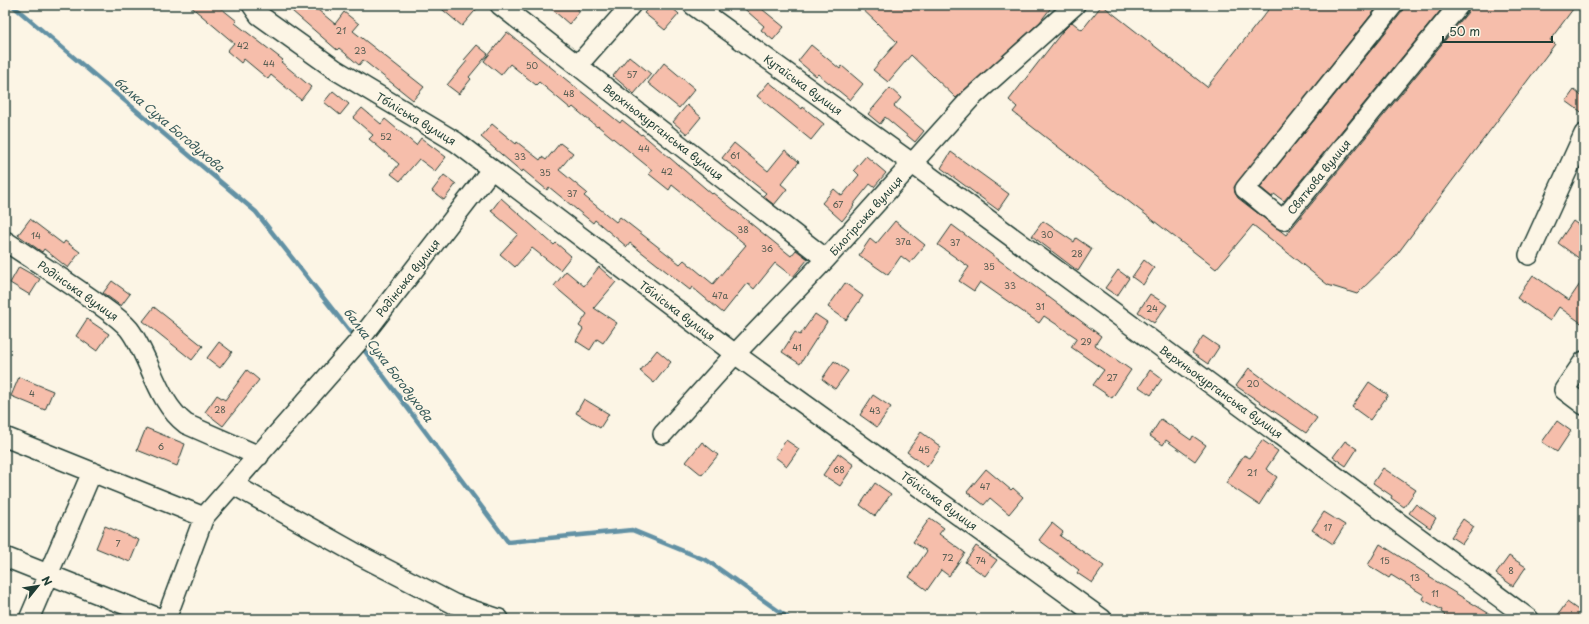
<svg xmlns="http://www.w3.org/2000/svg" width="1589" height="624" font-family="'Playpen Sans',sans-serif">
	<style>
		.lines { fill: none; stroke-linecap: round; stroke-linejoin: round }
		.stream { stroke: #6291a4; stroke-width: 4.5 }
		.building { fill: #f6beab; stroke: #1f3d34 }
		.minor-casing { stroke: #1f3d34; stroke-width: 22 }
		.minor { stroke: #fcf5e5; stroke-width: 19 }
		.labels { text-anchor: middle; stroke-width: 3.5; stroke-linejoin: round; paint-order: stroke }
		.number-label { font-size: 9px; fill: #555d52 }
		.street-label { font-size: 11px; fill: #1f3d34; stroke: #fcf5e5 }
		.water-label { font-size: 12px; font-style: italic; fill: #355959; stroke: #fcf5e5 }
	</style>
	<rect width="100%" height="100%" fill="#fcf5e5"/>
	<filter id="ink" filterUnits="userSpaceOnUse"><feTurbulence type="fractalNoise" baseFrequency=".025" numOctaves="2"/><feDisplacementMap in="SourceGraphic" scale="8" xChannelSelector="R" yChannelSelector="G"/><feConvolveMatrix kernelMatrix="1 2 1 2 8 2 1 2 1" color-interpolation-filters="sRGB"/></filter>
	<g filter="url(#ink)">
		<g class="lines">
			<path class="stream" d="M12 5 256 212 355 338
				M361 346 508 542 632 530 708 561 790 619"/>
		</g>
		<path class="building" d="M189 5H217L237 21 235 23 283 60 281 62 311 87 301 100 271 75 268 79 244 59 241 63 227 51 234 43Z
			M285 5H312L335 24 344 12 359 24 353 31 424 87 413 100 363 60 359 65 339 48 337 50Z
			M437 5H480L462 26Z
			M547 5H573L580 11 569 24Z
			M651 5H669L679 14 665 30 644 13Z
			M740 5H757L784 27 773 40 761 30 764 26Z
			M858 5H1053L1040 22 956 98 911 55 888 82 873 70 897 42Z
			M1102 5 1207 87 1272 5H1379L1234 187 1235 193 1238 198 1286 235 1468 12 1470 5H1576L1550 40 1555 44 1395 257 1357 294 1328 285 1253 225 1216 269 1013 112 1017 107 1009 100 1062 32 1072 22 1082 30Z
			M1404 5H1445L1284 201 1274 194 1272 197 1260 187 1402 12Z
			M507 32 620 123 622 120 641 135 642 134 712 194 713 193 791 256 796 250 808 259 793 277 775 263 754 289 747 283 723 313 692 287 690 290 630 243 627 247 595 220 593 223 549 187 547 190 523 170 522 172 481 137 492 124 516 144 517 142 540 160 542 157 546 160 560 143 573 153 559 170 587 193 584 196 616 222 620 217 680 264 684 260 713 284 746 245 672 185 669 190 649 174 652 170 598 126 597 127 573 107 571 109 539 82 536 85 510 64 501 75 484 61Z
			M477 45 488 54 469 77 471 79 459 94 447 85 467 61 464 60Z
			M811 45 840 69 842 66 863 84 850 100 818 74 816 76 798 61Z
			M629 56 651 74 634 94 613 76Z
			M664 63 695 89 679 108 648 83Z
			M769 82 802 109 803 107 824 124 811 140 757 96Z
			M890 88 901 98 894 106 924 131 915 142 885 117 880 124 868 114Z
			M1574 90 1584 98V114L1566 101Z
			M333 91 349 104 340 115 324 102Z
			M687 105 701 117 687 134 673 122Z
			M362 108 381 124 385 119 416 145 421 138 446 157 435 171 419 159 400 181 391 174 399 164 369 139 373 135 353 118Z
			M734 143 768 171 785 150 799 162 781 184 787 189 774 205 763 196 766 193 722 158Z
			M951 152 1009 194 998 210 941 168Z
			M866 156 886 173 874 187 870 184 853 205 854 206 842 221 822 203 834 189 842 196 859 175 854 170Z
			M444 175 456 184 444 200 432 191Z
			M501 198 554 245 556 243 571 256 560 270 532 248 515 267 500 254 518 234 491 211Z
			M30 219 63 244 65 241 80 252 68 268 44 249 42 252 18 235Z
			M895 221 925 245 910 263 901 256 888 275 859 255 870 239 876 244Z
			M1043 221 1074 242 1076 238 1092 249 1078 271 1032 236Z
			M1573 221 1584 229V262L1558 243Z
			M952 225 1101 336 1095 345 1131 370 1112 398 1093 385 1104 370 1071 347 1077 338 1044 316 1039 323 980 282 974 291 959 281 969 267 938 245Z
			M1144 260 1154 268 1143 285 1132 277Z
			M19 267 40 279 30 295 10 283Z
			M599 267 616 282 594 308 617 323 603 343 597 339 590 350 576 341 583 329 579 326 587 314 554 286 566 271 584 286Z
			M1118 270 1129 278 1117 296 1105 288Z
			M1533 275 1569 300 1584 278V325L1559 307 1550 321 1517 298Z
			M112 281 130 294 121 306 103 293Z
			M845 283 863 296 846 320 828 307Z
			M1150 294 1167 305 1154 323 1138 312Z
			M154 307 203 346 192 360 143 321Z
			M815 314 827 322 800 364 782 352 795 332 800 335Z
			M87 319 109 334 97 351 76 336Z
			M1203 336 1219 347 1208 364 1192 353Z
			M219 342 232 352 220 368 207 358Z
			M657 350 671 362 654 383 640 371Z
			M834 361 848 371 835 389 822 379Z
			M1249 368 1317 418 1306 433 1236 386Z
			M247 370 259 380 223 426 205 412 217 395 225 400Z
			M1150 370 1162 379 1151 395 1139 387Z
			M19 377 53 391 45 410 11 396Z
			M1369 382 1388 395 1370 420 1352 407Z
			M873 395 891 407 877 427 860 415Z
			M584 399 609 414 600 428 576 413Z
			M1161 419 1191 440 1193 436 1206 445 1195 461 1166 440 1163 445 1150 436Z
			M1557 421 1571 431 1557 452 1542 442Z
			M146 428 185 444 177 466 137 450Z
			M921 432 941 447 927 467 907 452Z
			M786 440 799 449 787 466 775 457Z
			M1262 440 1278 451 1266 469 1277 477 1259 505 1226 483 1244 455 1250 458Z
			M1345 441 1357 449 1346 466 1333 457Z
			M702 442 718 455 702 475 686 462Z
			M838 453 854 465 840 486 823 475Z
			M1383 468 1416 490 1404 507 1391 498 1392 496 1373 483Z
			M986 469 1011 490 1013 488 1023 497 1009 514 990 498 984 505 967 492Z
			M875 483 891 494 875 516 860 505Z
			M1416 504 1436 518 1430 528 1409 513Z
			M1324 512 1345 525 1333 544 1312 530Z
			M930 518 944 528 939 534 965 553 949 576 941 570 927 590 909 577 927 551 913 542Z
			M1463 519 1474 527 1462 544 1451 537Z
			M1052 523 1063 532 1060 536 1104 566 1092 583 1077 573 1079 570 1039 540Z
			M105 526 139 540 130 562 96 548Z
			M1380 544 1430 576 1429 577 1498 619H1442L1445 615 1441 612 1442 610 1422 599 1424 595 1391 575 1389 578 1368 565Z
			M976 546 997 560 985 576 965 562Z
			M1509 556 1526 567 1513 586 1496 574Z
			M1567 602 1581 612 1576 619H1555Z"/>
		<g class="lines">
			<defs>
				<path id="minor" d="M252 5 259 15 336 70 456 142 735 354 1102 619
					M500 5 826 259
					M693 5 913 164 1529 619
					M1393 5 1245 189 1283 220 1459 5
					M578 65 631 5
					M5 241C35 261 65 280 93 300 105 309 119 317 129 329 151 358 156 401 186 424L259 456
					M1529 255 1584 134
					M1584 361 1564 390 1584 405
					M663 434 735 354 826 259 971 98 1075 5
					M5 437 204 517
					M234 485 359 555 454 604 499 619
					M5 557 161 619
					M29 619 92 472
					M166 619 204 517 358 342 491 170"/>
			</defs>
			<use href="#minor" class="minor-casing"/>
			<use href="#minor" class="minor"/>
		</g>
	</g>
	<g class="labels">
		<g class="number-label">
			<text x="341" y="34">21</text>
			<text x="243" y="49">42</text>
			<text x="360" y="54">23</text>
			<text x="269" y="67">44</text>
			<text x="532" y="69">50</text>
			<text x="632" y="78">57</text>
			<text x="569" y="97">48</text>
			<text x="386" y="140">52</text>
			<text x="644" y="152">44</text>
			<text x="735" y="159">61</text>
			<text x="520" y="160">33</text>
			<text x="667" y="175">42</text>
			<text x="545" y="176">35</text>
			<text x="572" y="197">37</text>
			<text x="838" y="208">67</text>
			<text x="743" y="233">38</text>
			<text x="1047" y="238">30</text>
			<text x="36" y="239">14</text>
			<text x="903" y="245">37а</text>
			<text x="955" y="246">37</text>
			<text x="767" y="252">36</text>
			<text x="1077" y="257">28</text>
			<text x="989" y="270">35</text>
			<text x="1010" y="289">33</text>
			<text x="720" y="299">47а</text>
			<text x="1040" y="310">31</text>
			<text x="1152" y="312">24</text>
			<text x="1086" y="345">29</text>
			<text x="797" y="351">41</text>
			<text x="1112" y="381">27</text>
			<text x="1253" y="387">20</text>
			<text x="32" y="397">4</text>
			<text x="220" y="413">28</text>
			<text x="875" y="414">43</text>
			<text x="161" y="450">6</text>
			<text x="924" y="453">45</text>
			<text x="839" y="473">68</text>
			<text x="1252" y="476">21</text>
			<text x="985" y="490">47</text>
			<text x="1328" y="531">17</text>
			<text x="118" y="547">7</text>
			<text x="948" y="561">72</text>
			<text x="981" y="564">74</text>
			<text x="1385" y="564">15</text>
			<text x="1511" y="574">8</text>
			<text x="1415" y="581">13</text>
			<text x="1435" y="597">11</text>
		</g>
		<g class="street-label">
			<text transform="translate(803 85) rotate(36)" y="4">Кутаїська вулиця</text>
			<text transform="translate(416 119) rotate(31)" y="4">Тбіліська вулиця</text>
			<text transform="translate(663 132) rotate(38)" y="4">Верхньокурганська вулиця</text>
			<text transform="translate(1319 177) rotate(-51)" y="4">Святкова вулиця</text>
			<text transform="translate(866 216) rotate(-48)" y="4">Білогірська вулиця</text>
			<text transform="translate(408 278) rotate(-52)" y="4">Родінська вулиця</text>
			<text transform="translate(78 291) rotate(35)" y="4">Родінська вулиця</text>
			<text transform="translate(677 311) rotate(37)" y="4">Тбіліська вулиця</text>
			<text transform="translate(1221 392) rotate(36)" y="4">Верхньокурганська вулиця</text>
			<text transform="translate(939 501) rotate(36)" y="4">Тбіліська вулиця</text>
		</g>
		<g class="water-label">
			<text transform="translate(169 125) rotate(40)" y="4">балка Суха Богодухова</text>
			<text transform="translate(388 365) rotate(53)" y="4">балка Суха Богодухова</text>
		</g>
	</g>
	<rect width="1589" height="624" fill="none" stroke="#fcf5e5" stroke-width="20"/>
	<rect x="10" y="10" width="1569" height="604" fill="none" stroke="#1f3d34" stroke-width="1.5" filter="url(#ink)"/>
	<g transform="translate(38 586) rotate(60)" stroke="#fcf5e5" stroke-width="3" paint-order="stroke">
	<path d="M0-3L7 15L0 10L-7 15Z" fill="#1f3d34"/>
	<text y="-6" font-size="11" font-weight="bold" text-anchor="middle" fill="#1f3d34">N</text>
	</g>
	<path d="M1443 36v6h109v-6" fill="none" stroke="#1f3d34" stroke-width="2"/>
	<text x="1449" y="36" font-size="12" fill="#1f3d34" stroke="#fcf5e5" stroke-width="3" paint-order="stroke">50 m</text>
</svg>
